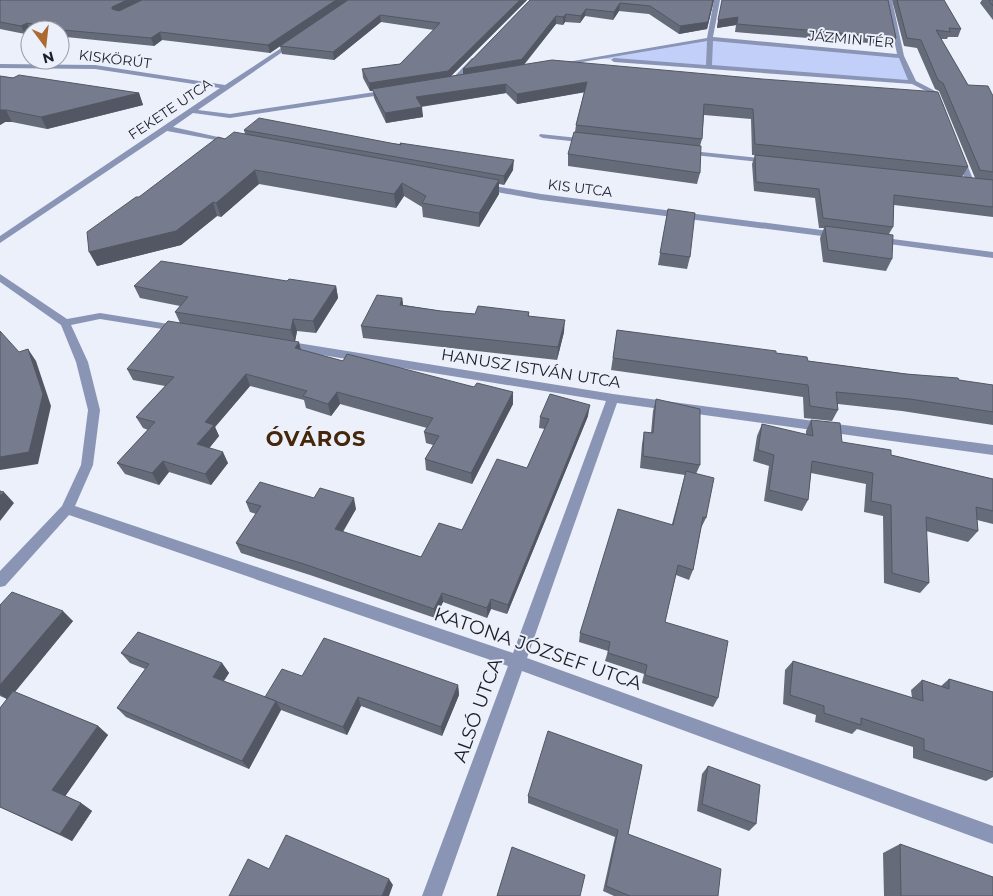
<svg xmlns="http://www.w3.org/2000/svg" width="993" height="896" font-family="Montserrat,sans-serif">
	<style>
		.green { fill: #c2d0f9 }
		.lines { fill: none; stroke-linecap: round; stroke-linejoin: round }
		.street { fill: #8a95b6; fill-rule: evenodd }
		.wall { fill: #656b79 }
		.shaded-wall { fill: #535763 }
		.building { fill: #767c8d; stroke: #535763 }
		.labels { text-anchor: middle; stroke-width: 4; stroke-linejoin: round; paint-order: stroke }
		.far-street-label { font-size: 14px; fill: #1d1f26; stroke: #ecf0fb }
		.street-label { font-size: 16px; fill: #1d1f26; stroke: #ecf0fb }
		.near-street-label { font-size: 19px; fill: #1d1f26; stroke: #ecf0fb }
		.district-label { font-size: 21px; font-weight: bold; letter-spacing: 1px; fill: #45270b; stroke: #ecf0fb }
	</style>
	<rect width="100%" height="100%" fill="#ecf0fb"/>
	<path class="green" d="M710 39 901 56 913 82 592 58Z"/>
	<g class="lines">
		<path class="street" d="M714 0H720L713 37 897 54 886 0H892L904 56 916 81 937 92 944 106 937 108 932 94 912 84 614 62 611 60 614 58 706 65 707 41 553 67 550 65 707 38ZM713 41 899 58 908 80 712 65Z
			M295 39 297 42 198 110 230 114 388 90 391 92 388 94 230 118 193 113 173 127 236 141 232 143 167 131 0 243V236L220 88 95 69 0 68V64L95 65 225 85Z
			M472 58 477 59 453 84H449V82Z
			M540 134 588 139 592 141 588 143 543 138 539 136Z
			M682 150 769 159 773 161 769 163 685 154H682Z
			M957 155 964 157 975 184 974 186 967 184 956 157Z
			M483 184 541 194 837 232 842 235 837 238 541 200 480 189V185Z
			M877 237 993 252V258L874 242V238Z
			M0 274 67 319 100 313 181 326 186 329 181 332 100 319 71 325 88 362 100 410 93 465 75 506 513 653 606 401 285 349 281 348 280 345 281 342 285 341 613 394 993 445V455L617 403 527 658 993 826V844L522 671 442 896H422L508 666 69 515 5 586 0 587V571L62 506 81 465 88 410 76 362 61 325 0 282Z"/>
	</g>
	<path class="wall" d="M0 0H348L270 53 162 40 154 46 66 37 60 36V30H30V31L25 34 0 29Z
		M348 0H527L451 76 463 74V69L530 0H714L707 29 679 34 649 14 619 11 613 20 585 16 580 23 565 22 563 25 556 24 524 65 762 79 968 167 962 177 975 178 939 91 935 89 917 48 904 46 892 0H944L961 29 958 37H948L947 39H941L968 85 993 96V217L894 205 893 227 889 234 892 259 886 271 823 262 820 238 824 228H819L815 198 754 191 752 164 755 155H752L751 119 704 115 702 139 700 146V173L697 184 568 166V154L575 132 576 125 584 92 517 104 506 93 458 101 421 107 423 117 386 123 374 98 373 91H370L363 78 362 69 400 64 434 30 381 22 334 60 282 54 280 46Z
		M722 0H888L896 38 893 45 735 32 736 25 717 28Z
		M982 0H993V20L980 3Z
		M0 76 139 93 143 105 47 129 12 122H5L0 125Z
		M244 130 400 144V143L513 170 504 185 499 184V194L479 227 423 217 422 207 404 196 396 208 259 184 221 217 217 216 181 245 97 266 139 197 225 139 245 134Z
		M668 209 690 257 687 269 658 265Z
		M287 281 336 286 338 298 316 333 297 331 295 341 301 350 343 361 474 387 513 392V404L472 484 426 470 425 459 433 445 426 443 424 432 427 428 340 404 331 416 306 408 304 400 250 386 215 427 219 436 209 448 228 463 211 485 169 472 159 485 125 474 117 463 148 430 143 428 136 417 165 386 133 380 127 369 180 323 175 312 180 306 140 298 134 286Z
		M402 298 403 305 441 311 475 314 529 312V316L564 332 557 360 363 338 361 326Z
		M617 330 776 353 808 361 993 385V425L902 411 838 404V410L832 421 804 418 803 397 611 370Z
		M656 399 700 465 696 474 706 518 701 528 693 570 689 580 676 575 665 622 718 698 713 707 642 683 644 674 605 661 608 651 579 642 580 633 672 524 685 475 640 468 642 444 644 432 651 433 653 411Z
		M588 416 507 614 491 609 487 618 443 602 435 618 310 575 241 553 236 543 256 514 250 512 246 502 314 498 356 509 343 532 421 557 462 530 527 468 545 429 539 428 540 417Z
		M811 420 842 442 891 455 993 479V524L977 520 978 531 968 542 926 531 929 583 920 593 884 583 883 516 864 512 866 484 811 473 808 500 802 511 764 501 769 466 753 461 757 436 762 424 806 435V431Z
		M0 605 73 621 15 692 98 726 108 735 65 796 81 803 92 811 72 841 0 807V708L7 699 0 696Z
		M121 653 222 663 229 673 224 681 266 698 302 676 458 685 459 695 442 736 361 706 347 735 281 710 249 769 126 717 117 708 145 669 130 663Z
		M793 661 912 698 911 690 922 680 941 686 949 679 993 692V777L986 781 913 758V747L857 729 852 734 815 722 816 715 783 704 785 670Z
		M708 766 756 824 749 831 697 811 702 774Z
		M528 796 628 834 718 896H614L603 891 615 837 528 803Z
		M900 844 993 896H884L883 853Z"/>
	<path class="shaded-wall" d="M127 0H145L115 14 112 9V7Z
		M336 0H348L270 53 268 45Z
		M520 0H527L448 79 372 89 373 91H370L369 83Z
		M714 0 707 29 679 34 680 26Z
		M620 3 619 11 613 20 614 12Z
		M586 9 585 16 580 23 581 16Z
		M566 14 565 22 563 25V17Z
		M380 15 381 22 334 60 333 52Z
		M556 16V24L524 64V67L463 77V69Z
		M738 17 736 25 717 28 718 20Z
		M27 23 30 31 25 34 21 26Z
		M160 32 162 40 154 46 151 38Z
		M587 82 586 92 517 104V94Z
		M506 84V93L417 107 416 97Z
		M139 93 143 105 47 129 41 117Z
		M422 107 423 117 386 123 385 113Z
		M0 110H6L12 122H5L0 125Z
		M514 160 513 170 504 185V176Z
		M255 170 259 184 221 217 216 203Z
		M499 180V194L479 227V213Z
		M402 183 404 196 396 208 394 194Z
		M213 202 217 216 181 245 97 266 89 252Z
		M336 286 338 298 316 333 313 321Z
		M402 298 404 310 400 305Z
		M293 319 297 331 295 342 291 330Z
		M565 320 564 332 557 360 558 347Z
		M299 342 302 354 295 348Z
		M28 349 36 361 51 406 38 464 0 470V457Z
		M246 374 250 386 215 427 219 436 203 456 197 444 205 422Z
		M337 392 340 404 331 416 328 404Z
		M513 392V404L472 484 471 473Z
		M590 405 588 416 507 614 508 605Z
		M223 452 228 463 211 485 205 474Z
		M163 461 169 472 159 485 152 473Z
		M4 492 14 503 0 521V496Z
		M354 498 356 509 338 539 335 529Z
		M442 593 443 602 435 618 434 609Z
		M491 599V609L487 618V608Z
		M63 611 73 621 8 700 0 694V685Z
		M222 663 229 673 220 686 213 677Z
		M458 685 459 695 442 736 441 727Z
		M358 697 361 706 347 735 343 727Z
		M276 701 281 710 249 769 242 761Z
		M98 726 108 735 64 798 52 790Z
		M81 803 92 811 72 841 60 834Z
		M389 879 393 885 389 896H382Z"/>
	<path class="building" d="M0 0H127L112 7V9L119 11 142 0H336L268 45 160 32 151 38 63 30 27 23 21 26 0 22Z
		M348 0H520L448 71 369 83 362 69 400 64 440 23 380 15 333 52 280 46Z
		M530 0H713L708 22 680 26 650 6 620 3 614 12 586 9 581 16 566 14 563 17 556 16 522 59H524L463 69Z
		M722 0H888L896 38 737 24 738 17 718 20Z
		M897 0H944L961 29 949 28 950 32 936 30 968 85 988 86 993 96V172L980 170 943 83 938 80 921 40 907 38Z
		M989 0H993V6Z
		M552 60 762 79 938 92 968 167 755 144 753 109 704 104 702 139 576 125 587 82 517 94 506 84 457 91 416 97 422 107 385 113 372 89Z
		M19 75 139 93 41 117 6 110H0V76L13 78Z
		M259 118 401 145 400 143 514 160 504 176 244 130Z
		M234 132 499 180 479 213 422 203 426 196 402 183 394 194 255 170 216 203 213 202 176 231 89 252 87 232 136 197H139L218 137 225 139Z
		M574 132 701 146 700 173 568 154Z
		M755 155 993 180V207L894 195 893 227 823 218 819 189 756 182Z
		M668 209 695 213 690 257 660 253Z
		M825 226 893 235 892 259 828 250Z
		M161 261 287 281 289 279 336 286 313 321 293 319 291 330 175 312 188 297 134 286Z
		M377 295 402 298 400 305 441 311 475 314 478 306 529 312 528 316 565 320 558 347 361 326Z
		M168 321 299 342 295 348 343 361 347 354 474 387 477 383 513 392 471 473 425 459 439 436 424 432 433 418 337 392 328 404 303 396 307 391 246 374 205 422 214 425 197 444 223 452 205 474 163 461 152 473 117 463 155 422 136 417 174 377 127 369Z
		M617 330 776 351V353L807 357 808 361 906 374 958 378 959 380 993 385V412L910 399 836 392 838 410 810 406 808 385 613 358Z
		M0 331 19 352 28 349 43 394 29 452 0 457Z
		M550 394 590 405 508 605 491 599 487 608 442 593 434 609 307 565 236 543 261 506 246 502 260 482 314 498 320 488 354 498 335 529 421 557 439 523 462 530 497 459 527 468 549 419 540 417Z
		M656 399 700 409V465L643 456 644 432 653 433Z
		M811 420 840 423 842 442 891 450V455L993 479V511L976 507 978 531 926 517 929 583 892 573 891 505 871 501 873 473 812 461 808 500 769 490 774 455 758 450 762 424 813 436Z
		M686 471 714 478 706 518 703 517 693 570 678 565 665 622 728 641 718 698 645 675 647 665 608 653 610 642 580 633 618 509 673 525Z
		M0 491 4 492 0 496Z
		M12 592 63 611 0 685V605Z
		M138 632 222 663 213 677 276 701 242 761 117 708 149 664 121 653Z
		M324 638 458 685 441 727 358 697 343 727 265 697 282 669 302 676Z
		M793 661 923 701 922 680 949 689V679L993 692V772L924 750V739L861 718V725L824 713V706L790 695Z
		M13 691 98 726 52 790 81 803 60 834 0 807V708Z
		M548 731 642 765 628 834 721 869 718 896H630L606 886 618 830 528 796Z
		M708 766 760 785 756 824 702 804Z
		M286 835 389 879 382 896H229L248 859 269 869Z
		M900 844 993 877V896H901Z
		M512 847 585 875 580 896H497Z"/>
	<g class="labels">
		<g class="far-street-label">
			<text transform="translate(851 39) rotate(5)" y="5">JÁZMIN TÉR</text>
			<text transform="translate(115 59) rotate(7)" y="5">KISKÖRÚT</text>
			<text transform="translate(170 109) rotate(-34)" y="5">FEKETE UTCA</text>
			<text transform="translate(580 188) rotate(7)" y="5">KIS UTCA</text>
		</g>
		<g class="street-label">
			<text transform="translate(531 368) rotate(9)" y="6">HANUSZ ISTVÁN UTCA</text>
		</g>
		<g class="near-street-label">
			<text transform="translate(538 648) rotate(19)" y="7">KATONA JÓZSEF UTCA</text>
			<text transform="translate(477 710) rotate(-70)" y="7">ALSÓ UTCA</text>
		</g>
		<g class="district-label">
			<text x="316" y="446">ÓVÁROS</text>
		</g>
	</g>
	<g transform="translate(45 45) rotate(165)"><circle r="24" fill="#ecf0fb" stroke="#999ca6"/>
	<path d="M0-4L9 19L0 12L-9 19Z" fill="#aa6a32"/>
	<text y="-8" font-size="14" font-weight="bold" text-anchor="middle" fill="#1d1f26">N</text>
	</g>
</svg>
